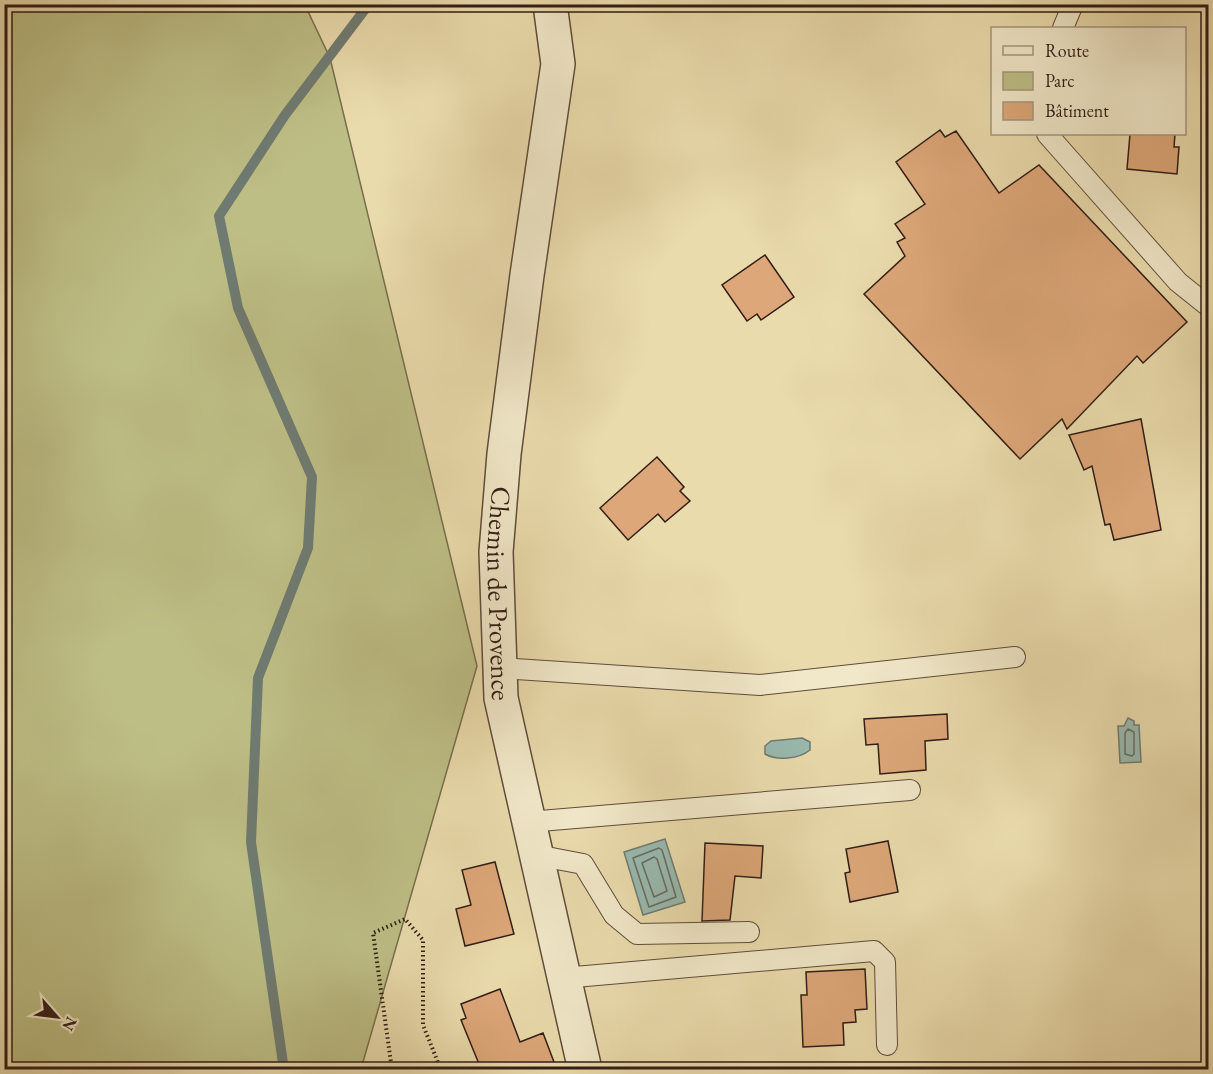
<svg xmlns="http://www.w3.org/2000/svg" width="1213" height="1074" font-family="'EB Garamond',serif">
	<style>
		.green { fill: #bdbe85; stroke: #776e4d; stroke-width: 1.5 }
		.water { fill: #99bab0; stroke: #6f7b72; stroke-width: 1.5 }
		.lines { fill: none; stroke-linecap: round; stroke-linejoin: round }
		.shore { stroke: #656c62; stroke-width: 1.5 }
		.stream { stroke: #6f7b72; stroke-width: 10 }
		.building { fill: #dda779; stroke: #311d15; stroke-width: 1.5 }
		.service-casing { stroke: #5f4c3b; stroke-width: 22 }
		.minor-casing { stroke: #5f4c3b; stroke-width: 36 }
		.path { stroke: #311d15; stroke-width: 4; stroke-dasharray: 1.5 3; stroke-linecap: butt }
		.service { stroke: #f1e8c9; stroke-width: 20 }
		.minor { stroke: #f1e8c9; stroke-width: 33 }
		.labels { text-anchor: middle; stroke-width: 4.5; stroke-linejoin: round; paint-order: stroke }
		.street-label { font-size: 27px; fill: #311d15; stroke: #f1e8c9 }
	</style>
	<rect width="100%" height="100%" fill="#eadbac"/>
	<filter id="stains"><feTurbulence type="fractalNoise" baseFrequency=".00333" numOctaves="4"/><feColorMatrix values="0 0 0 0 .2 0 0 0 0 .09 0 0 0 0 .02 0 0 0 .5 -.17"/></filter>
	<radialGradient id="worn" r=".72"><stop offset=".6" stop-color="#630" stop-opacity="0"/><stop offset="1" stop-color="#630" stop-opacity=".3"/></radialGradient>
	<path class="green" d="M5 4 305 5 330 58 477 666 361 1069H5Z"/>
	<path class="water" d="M1128 718 1134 721V725H1139L1141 762 1120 763 1118 726H1124Z
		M802 738 810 742V750C799 759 777 761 765 754V746L771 741Z
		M665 839 685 902 643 915 624 852Z"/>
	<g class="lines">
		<path class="shore" d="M1128 729 1134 732V754L1132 756 1125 754V733Z
			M659 848 662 850 676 897 649 907 633 858Z
			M654 857 657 859 667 891 654 897 642 863Z"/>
		<path class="stream" d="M284 1070 251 842 258 678 308 548 312 477 238 308 219 216 285 115 369 4"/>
	</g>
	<path class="building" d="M940 130 945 137 956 131 999 193 1039 165 1187 322 1143 363 1137 356 1067 429 1062 419 1020 459 864 294 905 256 897 242 905 238 895 224 925 204 896 162Z
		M1130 134H1175L1174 147H1179L1177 174 1127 169Z
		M765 255 794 297 761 320 757 314 747 321 722 285Z
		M1141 419 1161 530 1114 540 1110 524 1105 525 1092 466 1084 470 1069 435Z
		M657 457 684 487 680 491 690 501 665 522 658 514 628 540 600 508Z
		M947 714 948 739 925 741 926 770 880 774 878 744 866 745 864 719Z
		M888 841 898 892 850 902 845 873 850 872 846 849Z
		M705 843 763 846 761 878 735 876 730 920 702 921Z
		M495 862 514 934 465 946 456 909 471 905 462 870Z
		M865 969 867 1009 855 1010 856 1022 843 1023 844 1045 803 1047 801 995H807L806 972Z
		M500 989 520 1042 543 1033 557 1070H468L479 1064 461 1020 466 1018 461 1004Z"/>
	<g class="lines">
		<defs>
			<path id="service" d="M1063 28 1073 4
				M1047 134 1178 282 1208 306
				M500 668 760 685 1015 657
				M528 822 910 790
				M536 855 583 864 614 915 637 934 749 932
				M563 978 874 951 885 962 887 1045"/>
			<g id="minor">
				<path id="s1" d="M550 4 558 64 527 275 504 454 496 552 501 698 585 1070"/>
			</g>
		</defs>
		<use href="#service" class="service-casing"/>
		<use href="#minor" class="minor-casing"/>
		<path class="path" d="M392 1070 373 933 405 919 423 940V1025L441 1070"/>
		<use href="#service" class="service"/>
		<use href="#minor" class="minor"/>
	</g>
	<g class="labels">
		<g class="street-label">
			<text dy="9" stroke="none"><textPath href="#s1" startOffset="594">Chemin de Provence</textPath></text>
		</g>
	</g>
	<rect width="1213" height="1074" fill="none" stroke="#eadbac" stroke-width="24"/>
	<rect x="6" y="6" width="1201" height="1062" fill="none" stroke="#311d15" stroke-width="3"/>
	<rect x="12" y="12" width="1189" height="1050" fill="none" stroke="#311d15" stroke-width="1.5"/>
	<rect x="991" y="27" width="195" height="108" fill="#f1e8c9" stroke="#a49781" stroke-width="1.5"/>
	<rect x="1003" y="46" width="30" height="9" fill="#f1e8c9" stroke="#a49781" stroke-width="1.5"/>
	<text x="1045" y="57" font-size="18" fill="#311d15">Route</text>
	<rect x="1003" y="72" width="30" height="18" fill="#bdbe85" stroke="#a49781" stroke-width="1.5"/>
	<text x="1045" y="87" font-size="18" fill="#311d15">Parc</text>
	<rect x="1003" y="102" width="30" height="18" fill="#dda779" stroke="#a49781" stroke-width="1.5"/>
	<text x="1045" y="117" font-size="18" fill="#311d15">Bâtiment</text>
	<g transform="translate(57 1017) rotate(118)" stroke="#f1e8c9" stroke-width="4.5" paint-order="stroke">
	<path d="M0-4.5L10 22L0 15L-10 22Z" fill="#311d15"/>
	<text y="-9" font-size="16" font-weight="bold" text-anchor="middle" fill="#311d15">N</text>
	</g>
	<rect width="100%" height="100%" filter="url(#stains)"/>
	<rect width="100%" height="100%" fill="url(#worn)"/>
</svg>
